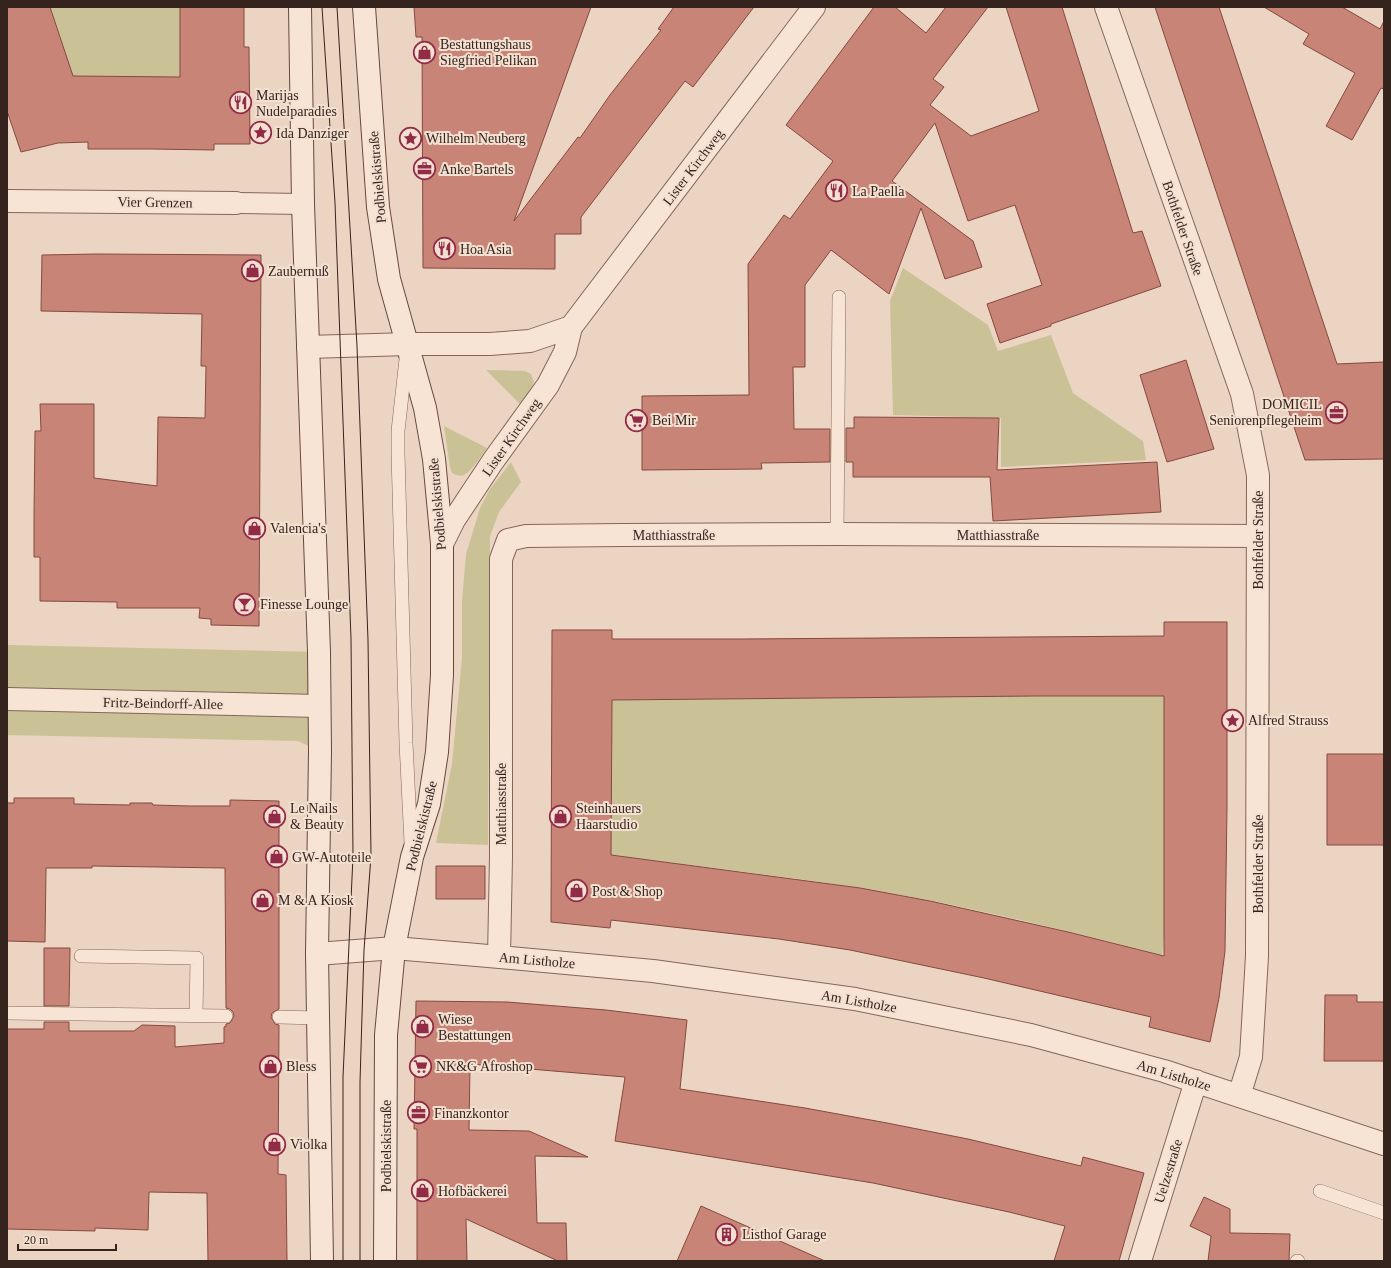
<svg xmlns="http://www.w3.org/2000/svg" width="1391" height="1268" font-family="Georgia,serif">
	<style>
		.green { fill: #cac296 }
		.building { fill: #c98478; stroke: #844940; fill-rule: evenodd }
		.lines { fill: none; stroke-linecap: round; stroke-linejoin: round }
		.service-casing { stroke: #85655a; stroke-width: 14 }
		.pedestrian-casing { stroke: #85655a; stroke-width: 22 }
		.minor-casing { stroke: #85655a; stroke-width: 24 }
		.tertiary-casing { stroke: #85655a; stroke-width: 24 }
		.secondary-casing { stroke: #67473d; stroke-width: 24 }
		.service { stroke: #f7e4d4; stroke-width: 13 }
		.pedestrian { stroke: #f7e4d4; stroke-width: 20 }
		.minor { stroke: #f7e4d4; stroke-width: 22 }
		.tertiary { stroke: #f7e4d4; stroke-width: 22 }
		.secondary { stroke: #f7e4d4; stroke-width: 22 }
		.tram { stroke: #35231d; stroke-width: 1 }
		.labels { text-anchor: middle; stroke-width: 4; stroke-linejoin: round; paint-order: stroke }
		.poi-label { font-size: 14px; fill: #35231d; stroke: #f4e0d1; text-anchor: start }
		.street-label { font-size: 14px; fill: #35231d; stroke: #f4e0d1 }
	</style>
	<rect width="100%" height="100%" fill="#ecd4c2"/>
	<path class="green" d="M50 7H180L187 82 73 80 57 49 63 46Z
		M903 268 988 325 998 351 1051 335 1073 393 1143 441 1146 460 1001 467V418L893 415 890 301Z
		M486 370 525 371 531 374 534 382 531 389 520 404Z
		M444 426 487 448C482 455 471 472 464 475 460 477 456 475 452 473L450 467Z
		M511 462 521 482 499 512 490 536 488 845 436 843 452 764 462 658V602L466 554 480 508 490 489Z
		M7 645 319 652 320 751 298 741 7 735Z
		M989 696H1164V936L1162 955C1062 930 962 904 860 888 777 875 694 866 611 855V700Z"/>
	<path class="building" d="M7 7H50L73 76 180 77V7H244V47H249L250 144H214V150L151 149H88V142L58 143 21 152 7 111Z
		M414 7H591L514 221 578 137 580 138 610 95 661 30 658 29 674 7H754L693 87 685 81 581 217V234H555V269L423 268 422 37H416Z
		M874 7H895L926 33 946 7H988L933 79 944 87 930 105 971 136 1039 111 1006 7H1062L1133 233 1142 231 1161 286 1051 324V326L1000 343 987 304 1042 285 1015 205 968 221 935 123 892 181 973 241 982 267 945 279 921 208 889 294 831 250 805 285V367H793L794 429H830V462L761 463 762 469 642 470V396L749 395 748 264 784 215 790 219 833 161 786 125Z
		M1155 7H1219L1337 364 1384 362V459L1305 460Z
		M1264 7H1342L1380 29 1384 21V89L1381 88 1352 140 1326 126 1355 73 1303 44 1309 34Z
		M96 254 261 255 259 626 211 625V619L199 618 200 608H117V602L40 601V557H34V516L35 431H41L40 404H94V478L157 486 158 417 205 418 206 366H201L202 314 41 311 42 255Z
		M1186 360 1214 449 1167 462 1140 375Z
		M854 417 999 418 997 470 1157 462 1161 512 993 521 990 477H853V462H846V428H854Z
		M1164 622H1227V806L1225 951 1219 998 1210 1042 1149 1027 1151 1017 984 978 850 950 779 939 611 920 610 928 551 922 552 630H612V639H743L1164 636ZM1035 696H1164V956L1068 932 930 901 860 888 611 855 612 700Z
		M1327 754H1384V845H1327Z
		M14 798H74V804L130 805V803H152L153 805 190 806H230V800L279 801V1009L272 1013 271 1017 275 1024 279 1025 278 1174 286 1175 287 1261H208L207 1193 149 1192 148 1230 95 1228V1231L7 1229V1029H44V1022H69V1031H134L142 1025 175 1026V1047L224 1043V1027L226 1026V1024L230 1023 234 1016 233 1012 230 1009 226 1008 225 868 92 866V868H46L45 942 7 941V803H14Z
		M436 866H485V899H436Z
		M44 948H70L69 1006H44Z
		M1325 995H1357V1002H1384V1061H1324Z
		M416 1001 507 1002 606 1010 687 1020 680 1089 805 1108 887 1123 968 1139 1081 1166 1083 1157 1144 1173 1119 1261H1054L1065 1226 1009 1212 873 1183 615 1141 625 1077 470 1064 469 1130 529 1131 588 1157 535 1156 537 1223H566L567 1261H558L466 1219 467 1261H417V1129H414Z
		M1204 1197 1230 1209V1233L1290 1234 1289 1261H1208L1211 1236 1190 1226Z
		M701 1206 825 1261H677Z"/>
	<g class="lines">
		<defs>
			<path id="service" d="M406 359 398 431V453L406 743 411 843
				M837 534 839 297
				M81 956 197 958 196 1016
				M7 1013 226 1016
				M279 1017 318 1018
				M1320 1191 1384 1213
				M1297 1261H1298"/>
			<path id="pedestrian" d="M236 203 303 204"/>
			<path id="minor" d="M1106 7 1242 394 1258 475 1257 956 1251 1057 1239 1096
				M7 201 236 203
				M308 347 408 344
				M7 699 319 706
				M317 954 394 948 477 955 653 971 855 999 1031 1035 1164 1071 1384 1144
				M499 957 501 857V559L508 540 526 536 622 535 837 534 1258 536
				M1140 1261 1196 1081"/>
			<path id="tertiary" d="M408 344H490L530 341 571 327
				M442 544 454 520 493 461 548 385 565 352 571 327 814 7"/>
			<path id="secondary" d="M300 7 303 204 319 652 320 751 317 954 322 1261
				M364 7 378 207 389 279 425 408 434 459 442 544V675L437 752 429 804 412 857 394 948 386 1035 385 1261"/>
		</defs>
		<use href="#service" class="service-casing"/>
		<use href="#pedestrian" class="pedestrian-casing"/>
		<use href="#minor" class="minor-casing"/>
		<use href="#tertiary" class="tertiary-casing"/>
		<use href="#secondary" class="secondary-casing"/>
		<use href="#service" class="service"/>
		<use href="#pedestrian" class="pedestrian"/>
		<use href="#minor" class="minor"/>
		<use href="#tertiary" class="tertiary"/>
		<use href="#secondary" class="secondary"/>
		<path class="tram" d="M322 7 335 203 351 639 353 856 343 1077V1261
			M337 7 357 346 368 640 371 856 364 950 360 1082V1261"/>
	</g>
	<defs>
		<symbol id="shop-ring" viewBox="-11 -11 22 22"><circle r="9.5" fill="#f4e0d1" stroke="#922b48" stroke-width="1.5"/><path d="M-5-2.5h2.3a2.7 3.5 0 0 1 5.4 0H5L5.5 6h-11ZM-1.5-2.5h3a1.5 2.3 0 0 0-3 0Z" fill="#922b48"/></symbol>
		<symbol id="restaurant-ring" viewBox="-11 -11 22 22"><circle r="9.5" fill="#f4e0d1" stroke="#922b48" stroke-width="1.5"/><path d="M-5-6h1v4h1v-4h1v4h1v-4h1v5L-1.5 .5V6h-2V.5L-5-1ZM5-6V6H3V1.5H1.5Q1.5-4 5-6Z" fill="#922b48"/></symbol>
		<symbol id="sight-ring" viewBox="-11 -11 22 22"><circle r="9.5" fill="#f4e0d1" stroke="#922b48" stroke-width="1.5"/><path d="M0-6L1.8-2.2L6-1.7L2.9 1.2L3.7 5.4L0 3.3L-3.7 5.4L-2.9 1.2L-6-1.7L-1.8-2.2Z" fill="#922b48"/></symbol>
		<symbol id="office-ring" viewBox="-11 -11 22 22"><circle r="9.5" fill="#f4e0d1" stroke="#922b48" stroke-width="1.5"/><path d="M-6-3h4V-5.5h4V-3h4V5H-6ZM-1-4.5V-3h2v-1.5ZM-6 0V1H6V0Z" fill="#922b48"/></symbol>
		<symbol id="supermarket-ring" viewBox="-11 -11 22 22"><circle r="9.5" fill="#f4e0d1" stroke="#922b48" stroke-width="1.5"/><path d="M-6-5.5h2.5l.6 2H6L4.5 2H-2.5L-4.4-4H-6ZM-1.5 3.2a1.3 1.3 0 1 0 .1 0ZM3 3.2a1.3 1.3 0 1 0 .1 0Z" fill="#922b48"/></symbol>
		<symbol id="bar-ring" viewBox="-11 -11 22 22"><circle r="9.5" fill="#f4e0d1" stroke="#922b48" stroke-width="1.5"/><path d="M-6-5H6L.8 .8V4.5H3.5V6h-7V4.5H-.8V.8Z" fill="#922b48"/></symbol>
		<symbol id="building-ring" viewBox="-11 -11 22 22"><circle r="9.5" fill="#f4e0d1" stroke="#922b48" stroke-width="1.5"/><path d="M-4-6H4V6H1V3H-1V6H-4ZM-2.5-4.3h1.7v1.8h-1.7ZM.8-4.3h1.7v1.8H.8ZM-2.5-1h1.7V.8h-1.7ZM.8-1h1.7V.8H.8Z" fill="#922b48"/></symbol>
	</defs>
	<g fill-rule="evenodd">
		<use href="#shop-ring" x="412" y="40" width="25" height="25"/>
		<use href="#restaurant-ring" x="228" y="90" width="25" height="25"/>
		<use href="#sight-ring" x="248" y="120" width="25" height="25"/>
		<use href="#sight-ring" x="398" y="126" width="25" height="25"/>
		<use href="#office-ring" x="412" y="156" width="25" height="25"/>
		<use href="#restaurant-ring" x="824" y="178" width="25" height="25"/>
		<use href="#restaurant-ring" x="432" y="236" width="25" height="25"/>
		<use href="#shop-ring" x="240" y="258" width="25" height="25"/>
		<use href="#office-ring" x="1324" y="400" width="25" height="25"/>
		<use href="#supermarket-ring" x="624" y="408" width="25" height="25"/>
		<use href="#shop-ring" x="242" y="516" width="25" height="25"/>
		<use href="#bar-ring" x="232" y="592" width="25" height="25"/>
		<use href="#sight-ring" x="1220" y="708" width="25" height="25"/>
		<use href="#shop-ring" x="262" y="804" width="25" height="25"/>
		<use href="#shop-ring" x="548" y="804" width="25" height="25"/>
		<use href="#shop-ring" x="264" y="844" width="25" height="25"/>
		<use href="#shop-ring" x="564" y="878" width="25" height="25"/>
		<use href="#shop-ring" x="250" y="888" width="25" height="25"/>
		<use href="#shop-ring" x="410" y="1014" width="25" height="25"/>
		<use href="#shop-ring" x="258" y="1054" width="25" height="25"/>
		<use href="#supermarket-ring" x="408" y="1054" width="25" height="25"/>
		<use href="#office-ring" x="406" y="1100" width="25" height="25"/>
		<use href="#shop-ring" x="262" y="1132" width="25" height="25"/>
		<use href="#shop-ring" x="410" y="1178" width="25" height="25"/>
		<use href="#building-ring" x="714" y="1222" width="25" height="25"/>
	</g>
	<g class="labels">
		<g class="poi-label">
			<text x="440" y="49">Bestattungshaus<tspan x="440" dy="16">Siegfried Pelikan</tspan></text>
			<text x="256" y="100">Marijas<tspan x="256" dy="16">Nudelparadies</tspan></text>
			<text x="276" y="138">Ida Danziger</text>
			<text x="426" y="143">Wilhelm Neuberg</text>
			<text x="440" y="174">Anke Bartels</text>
			<text x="852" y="196">La Paella</text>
			<text x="460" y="254">Hoa Asia</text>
			<text x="268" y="276">Zaubernuß</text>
			<text x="1322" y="409" text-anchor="end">DOMICIL<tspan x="1322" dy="16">Seniorenpflegeheim</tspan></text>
			<text x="652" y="425">Bei Mir</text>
			<text x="270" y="533">Valencia's</text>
			<text x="260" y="609">Finesse Lounge</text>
			<text x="1248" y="725">Alfred Strauss</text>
			<text x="290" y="813">Le Nails<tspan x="290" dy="16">&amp; Beauty</tspan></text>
			<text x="576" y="813">Steinhauers<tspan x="576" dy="16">Haarstudio</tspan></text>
			<text x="292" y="862">GW-Autoteile</text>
			<text x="592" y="896">Post &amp; Shop</text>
			<text x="278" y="905">M &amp; A Kiosk</text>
			<text x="438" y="1024">Wiese<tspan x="438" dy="16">Bestattungen</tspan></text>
			<text x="286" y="1071">Bless</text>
			<text x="436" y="1071">NK&amp;G Afroshop</text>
			<text x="434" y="1118">Finanzkontor</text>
			<text x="290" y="1149">Violka</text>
			<text x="438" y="1196">Hofbäckerei</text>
			<text x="742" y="1239">Listhof Garage</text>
		</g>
		<g class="street-label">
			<text transform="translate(693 167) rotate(-53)" y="5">Lister Kirchweg</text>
			<text transform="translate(377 177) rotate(-95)" y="5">Podbielskistraße</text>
			<text transform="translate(155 202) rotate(1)" y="5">Vier Grenzen</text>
			<text transform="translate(1183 228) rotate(71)" y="5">Bothfelder Straße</text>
			<text transform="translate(511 437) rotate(-55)" y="5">Lister Kirchweg</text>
			<text transform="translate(437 504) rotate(-95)" y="5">Podbielskistraße</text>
			<text x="674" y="540">Matthiasstraße</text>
			<text x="998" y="540">Matthiasstraße</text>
			<text transform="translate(1258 540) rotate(-90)" y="5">Bothfelder Straße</text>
			<text transform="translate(163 703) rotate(1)" y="5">Fritz-Beindorff-Allee</text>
			<text transform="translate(501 804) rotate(-90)" y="5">Matthiasstraße</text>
			<text transform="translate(421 826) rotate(-76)" y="5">Podbielskistraße</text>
			<text transform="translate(1258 864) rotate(-90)" y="5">Bothfelder Straße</text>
			<text transform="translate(537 960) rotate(5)" y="5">Am Listholze</text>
			<text transform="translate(859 1001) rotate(10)" y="5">Am Listholze</text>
			<text transform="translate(1174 1075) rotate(17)" y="5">Am Listholze</text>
			<text transform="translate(386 1146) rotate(-90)" y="5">Podbielskistraße</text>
			<text transform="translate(1168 1171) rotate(-73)" y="5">Uelzestraße</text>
		</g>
	</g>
	<rect width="1391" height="1268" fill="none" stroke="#35231d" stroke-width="16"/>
	<path d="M18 1244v6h98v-6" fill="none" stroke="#35231d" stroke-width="2"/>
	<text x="24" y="1244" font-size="12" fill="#35231d" stroke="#f4e0d1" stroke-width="3" paint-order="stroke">20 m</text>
</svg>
